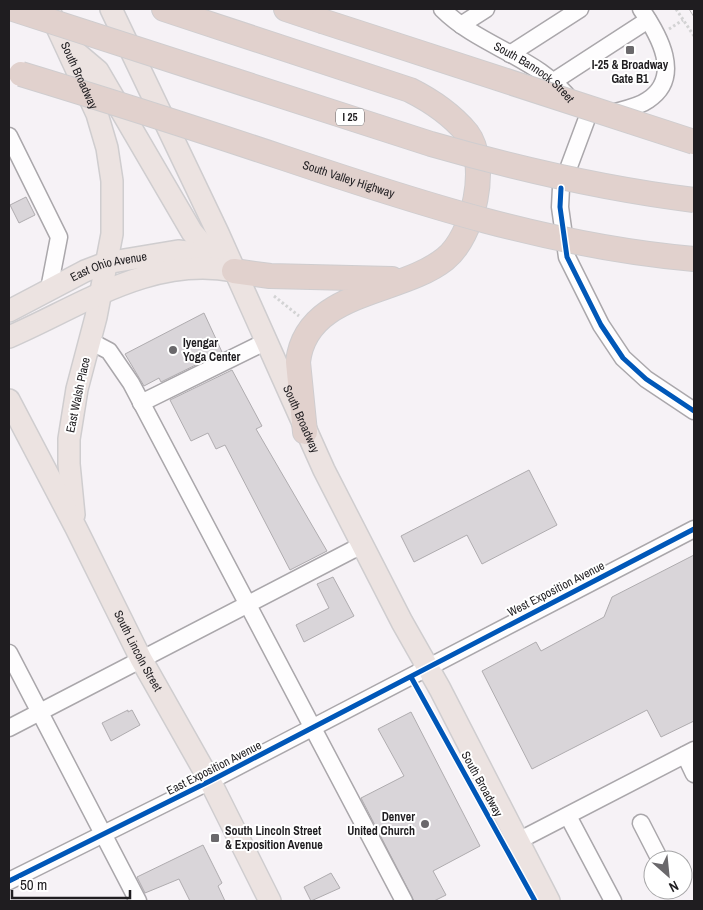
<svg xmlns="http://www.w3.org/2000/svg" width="703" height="910" font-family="'Archivo Narrow',sans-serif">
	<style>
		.building { fill: #d9d5d9; stroke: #afacaf }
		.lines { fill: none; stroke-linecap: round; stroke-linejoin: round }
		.minor-casing { stroke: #aaa7ab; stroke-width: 19 }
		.major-casing { stroke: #cfcdcf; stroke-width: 24 }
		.highway-casing { stroke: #cfcdcf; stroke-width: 26 }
		.path { stroke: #d3d3d4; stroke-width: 3; stroke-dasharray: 2.5 2.5; stroke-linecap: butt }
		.minor { stroke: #fefdfe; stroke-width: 16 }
		.major { stroke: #ece3e1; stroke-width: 21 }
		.highway { stroke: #e1d1cd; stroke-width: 24 }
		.tram { stroke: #bab9ba; stroke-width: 1 }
		.highway-bridge-casing { stroke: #cfcdcf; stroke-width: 26; stroke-linecap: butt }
		.highway-bridge { stroke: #e1d1cd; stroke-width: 24 }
		.cycleway-casing { stroke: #fff; stroke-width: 8 }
		.cycleway { stroke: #0057b8; stroke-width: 5 }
		.poi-dot { fill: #6a686b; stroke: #fff; stroke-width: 2 }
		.labels { text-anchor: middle; stroke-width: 4; stroke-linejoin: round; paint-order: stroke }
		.shield { fill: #fff; stroke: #626163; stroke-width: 1 }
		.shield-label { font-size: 11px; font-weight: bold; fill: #1f1d20 }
		.poi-label { font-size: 12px; font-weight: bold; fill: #1f1d20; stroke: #fff; text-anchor: start }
		.street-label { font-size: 12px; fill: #1f1d20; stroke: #fff }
	</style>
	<rect width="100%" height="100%" fill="#f6f2f6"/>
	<path class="building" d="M26 197 35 215 19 223 10 205Z
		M204 313 222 352 161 382 159 378 144 386 125 354Z
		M232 370 262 426 256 429 327 551 290 570 225 445 216 449 208 433 191 441 170 400Z
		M529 470 557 525 482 564 467 535 414 562 401 536Z
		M694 555V721L661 737 647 710 532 769 482 671 536 642 541 651 604 617 612 597Z
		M333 577 354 616 304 642 296 625 329 608 317 584Z
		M128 710V712L132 710 140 725 111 741 102 723Z
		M411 712 480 846 433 871 446 895 434 901H414L361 798 404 776 378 729Z
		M203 845 222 883 218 886 225 901H190L179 879 145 893 137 877Z
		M331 873 340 888 311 901 304 887Z"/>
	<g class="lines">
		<defs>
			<g id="minor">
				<path id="s1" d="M442 9C481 48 540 57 573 103"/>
				<path d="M461 25 486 9"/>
				<path d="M510 54 580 9"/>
				<path d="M554 81 648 20"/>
				<path d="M608 114C620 110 637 108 648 100 683 77 659 35 641 9"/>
				<path d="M586 121 561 188 560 207 567 257 601 325 623 358 646 379 694 411"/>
				<path d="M9 136 59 237 49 289"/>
				<path d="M90 341 109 351 131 383 404 901"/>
				<path d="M141 403 265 342"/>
				<path d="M9 653 138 901"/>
				<path d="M9 728 362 545"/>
				<path d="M685 755 694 774"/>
				<path d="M568 816 613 901"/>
				<path d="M641 823 660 860"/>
				<path d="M518 841 694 750"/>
				<path d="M9 881 210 781 694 529"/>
			</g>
			<g id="major">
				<path id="s2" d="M111 9 218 233 324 470 402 622 440 689 549 901"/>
				<path id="s3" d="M49 10 97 114 107 148 112 181V234L96 317 77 389 69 439V464L74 515"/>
				<path d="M72 49 98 71 192 232 202 244 231 269"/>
				<path id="s4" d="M9 311 85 271 106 263 178 251 188 252 213 267"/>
				<path d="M9 337C81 306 151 255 234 271"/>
				<path id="s5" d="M9 400 76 528 141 659 210 781 270 901"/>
			</g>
			<path id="highway" d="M164 9 410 90C432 101 451 114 467 133 490 164 474 236 445 259 400 295 306 290 298 362L305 432
				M286 9 322 21
				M234 271 270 276 392 279"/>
		</defs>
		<use href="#minor" class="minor-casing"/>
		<use href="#major" class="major-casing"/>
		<use href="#highway" class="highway-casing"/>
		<path class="path" d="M676 9 694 36
			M669 29 683 20
			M274 296 299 316"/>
		<use href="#minor" class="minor"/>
		<use href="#major" class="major"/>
		<use href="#highway" class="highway"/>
		<path class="tram" d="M689 9 694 17"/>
		<defs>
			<g id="highway-bridge">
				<path d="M13 9 431 144C518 169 604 189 694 200"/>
				<path d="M322 21 694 142"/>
				<path id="s6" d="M21 74C110 101 197 129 284 158 418 203 553 247 694 259"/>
			</g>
		</defs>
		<use href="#highway-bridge" class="highway-bridge-casing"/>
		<use href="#highway-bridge" class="highway-bridge"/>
		<defs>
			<path id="cycleway" d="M561 188 560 207 567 257 601 325 623 358 646 379 694 411
				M411 677 535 901
				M9 881 210 781 694 529"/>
		</defs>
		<use href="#cycleway" class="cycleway-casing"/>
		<use href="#cycleway" class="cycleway"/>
	</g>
	<g class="poi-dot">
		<rect x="625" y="45" width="10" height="10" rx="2.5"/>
		<circle cx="173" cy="350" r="5"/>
		<circle cx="425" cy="824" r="5"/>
		<rect x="210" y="833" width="10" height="10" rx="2.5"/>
	</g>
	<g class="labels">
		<rect class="shield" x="336" y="108.5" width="28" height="17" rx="4"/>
		<g class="shield-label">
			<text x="350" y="121">I 25</text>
		</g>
		<g class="poi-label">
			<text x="630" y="69" text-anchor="middle">I-25 &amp; Broadway<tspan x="630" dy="14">Gate B1</tspan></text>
			<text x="183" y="347">Iyengar<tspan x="183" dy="14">Yoga Center</tspan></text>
			<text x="415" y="821" text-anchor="end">Denver<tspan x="415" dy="14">United Church</tspan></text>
			<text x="225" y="835">South Lincoln Street<tspan x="225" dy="14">&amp; Exposition Avenue</tspan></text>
		</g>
		<g class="street-label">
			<text dy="4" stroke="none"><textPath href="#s1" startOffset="112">South Bannock Street</textPath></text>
			<text dy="4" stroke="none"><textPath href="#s3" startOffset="72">South Broadway</textPath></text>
			<text dy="4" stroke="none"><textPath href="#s6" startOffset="344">South Valley Highway</textPath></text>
			<text dy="4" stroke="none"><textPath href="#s4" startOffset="110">East Ohio Avenue</textPath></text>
			<text transform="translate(78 395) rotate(-78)" y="4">East Walsh Place</text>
			<text dy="4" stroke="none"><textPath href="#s2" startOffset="452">South Broadway</textPath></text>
			<text transform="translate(556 589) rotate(-27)" y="4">West Exposition Avenue</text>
			<text dy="4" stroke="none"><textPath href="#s5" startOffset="282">South Lincoln Street</textPath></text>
			<text transform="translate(214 768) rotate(-27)" y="4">East Exposition Avenue</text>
			<text transform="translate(482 784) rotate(61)" y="4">South Broadway</text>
		</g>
	</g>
	<rect width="703" height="910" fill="none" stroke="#1f1d20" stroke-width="20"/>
	<g transform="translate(668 875) rotate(153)"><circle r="24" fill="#ffffff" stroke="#a5a5a6"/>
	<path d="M0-4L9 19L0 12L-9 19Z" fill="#6a686b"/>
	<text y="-8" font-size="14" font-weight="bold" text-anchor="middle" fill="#1f1d20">N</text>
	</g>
	<path d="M12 890v8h118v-8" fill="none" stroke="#1f1d20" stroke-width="2.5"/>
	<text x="20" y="890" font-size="15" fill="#1f1d20" stroke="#ffffff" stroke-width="4" paint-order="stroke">50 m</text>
</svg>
